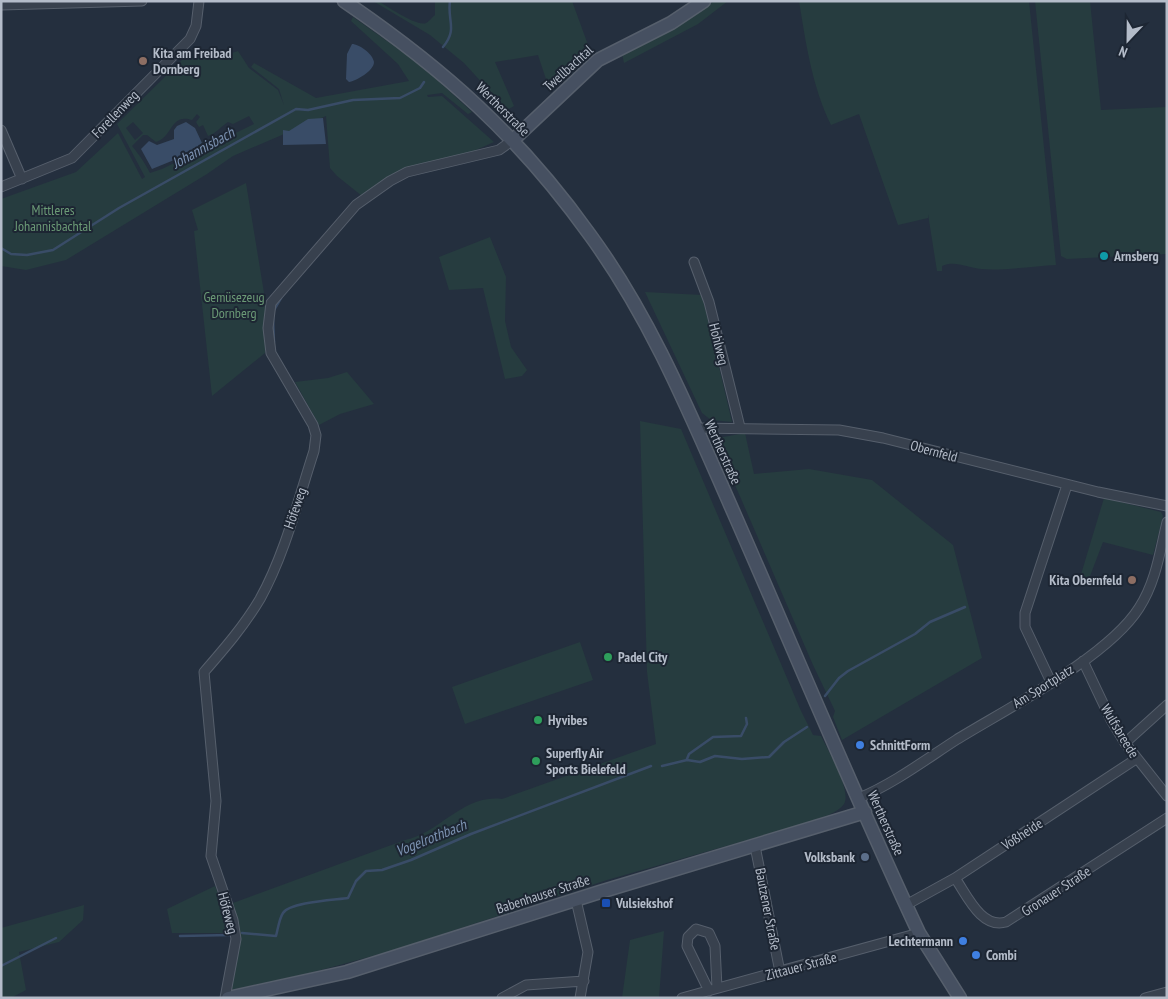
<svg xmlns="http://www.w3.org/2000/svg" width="1168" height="999" font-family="'PT Sans Narrow',sans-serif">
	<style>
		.green { fill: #263c3f; fill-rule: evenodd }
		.water { fill: #394c67 }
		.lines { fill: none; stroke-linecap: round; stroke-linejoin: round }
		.stream { stroke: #394c67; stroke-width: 2.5 }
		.street-casing { stroke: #565f6c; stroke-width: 11 }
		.secondary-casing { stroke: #565f6c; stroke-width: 15 }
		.street { stroke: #38414e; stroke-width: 9 }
		.secondary { stroke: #465061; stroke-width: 12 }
		.education-dot { fill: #8d6e63; stroke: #1d2633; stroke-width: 2 }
		.culture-dot { fill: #0f9aa8; stroke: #1d2633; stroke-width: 2 }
		.leisure-dot { fill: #2e9e5b; stroke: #1d2633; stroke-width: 2 }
		.shop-dot { fill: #3f7fe0; stroke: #1d2633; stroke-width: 2 }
		.service-dot { fill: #5c6f8a; stroke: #1d2633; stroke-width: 2 }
		.transit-dot { fill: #1a4fb4; stroke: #1d2633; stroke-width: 2 }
		.labels { text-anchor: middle; stroke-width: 4; stroke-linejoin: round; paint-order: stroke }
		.poi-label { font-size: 14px; font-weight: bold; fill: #b4bcc9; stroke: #1d2633; text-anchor: start }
		.street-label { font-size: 14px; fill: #b4bcc9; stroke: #1d2633 }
		.park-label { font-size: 14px; fill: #6b9a76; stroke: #1d2633 }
		.water-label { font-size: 15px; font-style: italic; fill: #7c92b1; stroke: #1d2633 }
	</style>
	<rect width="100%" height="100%" fill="#242f3e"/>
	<path class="green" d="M373 1H378C387 6 417 27 426 23 429 22 432 17 435 15V1H572L591 53 548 85 538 55 495 62 514 106 507 110 464 63 430 35Z
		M714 1H728L698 24 624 63 622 54 694 16Z
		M799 1H1029L1056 265C1034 266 1003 271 981 269 968 268 955 260 942 266V271H937L928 214V218L898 225 859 114 831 125C812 86 806 44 799 1Z
		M1035 1H1090L1101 110 1167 107V254L1067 259 1061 256Z
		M353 17 421 65 472 112 468 114 442 93 427 95 428 97 442 96 494 142 476 150 475 153 406 169 362 196 337 176 330 168 326 116 233 156 207 174 66 260 26 270 1 266V199L76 172 118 133 142 179 145 177 117 124 185 57 210 49 213 59 238 51 249 68 278 90 284 105 279 89 251 67 254 63 316 98 409 81 398 64 351 21ZM197 114 200 117 196 122 199 127 203 125 208 136C217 133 220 127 228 122L233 124 249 116 254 124 162 169 150 173C145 163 140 156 132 146L143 135H147L156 142C173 137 170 113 192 120ZM133 122 143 133 135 140 126 128Z
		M246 183 266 305 265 353 212 396 194 231 198 230 192 210Z
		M490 237 506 277 505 321 511 347 527 370 522 376 505 379 483 288 449 290 439 257Z
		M645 292 702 295 732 422 711 420 702 413Z
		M347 372 374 404 340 414 319 425 295 382 328 378Z
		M640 421 681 429 801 711 813 735 821 736C828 750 852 791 844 804 837 814 821 817 810 822L607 880 391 951 310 973 231 990C228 983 234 974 235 967 241 941 239 928 233 903L405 840C440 833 463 794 502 799L656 744 647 672Z
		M745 433 754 474 809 469 872 480 953 545 982 658 842 740 833 717 835 711 813 665 716 441 718 438Z
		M1104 498 1161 512 1163 516 1153 555 1103 542 1087 584 1079 581Z
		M580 642 593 680 465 724 452 687Z
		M215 886 229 920V933H172L167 909Z
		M84 905 83 920 59 942 19 952 26 990 11 998H1V928Z
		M664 931 659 998H622L630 940Z"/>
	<path class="water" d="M352 44C359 44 373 54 374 62 374 71 356 81 349 82L346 79 347 54Z
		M323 118 326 144 283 145V130L289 131 308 119Z
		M186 122 195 128 202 143 198 146 197 150 191 154 189 151 178 156 179 158 152 169 141 149 149 141 157 145 174 139V130L177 126Z"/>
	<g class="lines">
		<path class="stream" d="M443 47C458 29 447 21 450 1
			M1 248 11 254 27 255 53 250 119 208 296 109 308 110 353 100 400 98 420 88 424 82
			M274 310 281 298
			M273 318 274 342
			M825 696 839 678 848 671 915 634 930 622 965 607
			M687 759 689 754 713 737 741 736 747 724 746 718
			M662 766 687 760 700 762 715 756 742 759 769 757 784 742 807 727
			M242 933 276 936C278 929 279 919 283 913 290 902 335 900 348 898L356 881 366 871 382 870 411 860 471 834 651 766
			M180 936 231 935
			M1 966 56 938"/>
		<defs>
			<path id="street" d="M1 5 142 1
				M1 130 22 179
				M1 187 72 158 190 39 196 26 199 1
				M694 262 709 302 740 427
				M696 428 839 430 883 438 1098 492 1167 506
				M1083 661 1111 720 1125 743 1167 796
				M1051 682 1025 627V613L1067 485
				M1125 743 1167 705
				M859 798C893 784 925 760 956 740 1008 708 1108 657 1139 608 1156 582 1160 551 1167 522
				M755 846 780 972
				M955 878C967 895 981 929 1006 922L1167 818
				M576 900 588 952 580 998
				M906 905 955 878 1136 759
				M709 991 687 946 688 937 696 929 709 933 715 946 717 988
				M225 998 236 939 233 920 211 856 216 801 204 672C224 649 244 626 260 599 285 554 298 500 314 451L316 435 313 425 271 353 268 328 271 303 356 205 390 181 407 172 499 150 513 140
				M502 998 526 985 584 981
				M682 998 919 933
				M1145 998 1167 992"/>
			<path id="secondary" d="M344 1C444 69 519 136 590 235 653 321 693 421 736 518 797 657 855 797 919 933L960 998
				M513 140 598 60 671 23 704 1
				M228 998 347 972 600 892 865 812"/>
		</defs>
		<use href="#street" class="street-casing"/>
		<use href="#secondary" class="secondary-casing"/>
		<use href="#street" class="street"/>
		<use href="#secondary" class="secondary"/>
	</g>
	<g class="education-dot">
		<circle cx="143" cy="61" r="5"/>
		<circle cx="1132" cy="580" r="5"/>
	</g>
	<circle class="culture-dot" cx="1104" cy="256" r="5"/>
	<g class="leisure-dot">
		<circle cx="608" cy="657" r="5"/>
		<circle cx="538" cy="720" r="5"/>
		<circle cx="536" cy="761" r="5"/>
	</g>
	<g class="shop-dot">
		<circle cx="860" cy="745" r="5"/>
		<circle cx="963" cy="941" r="5"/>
		<circle cx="976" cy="955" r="5"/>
	</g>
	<circle class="service-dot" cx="865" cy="857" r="5"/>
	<rect class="transit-dot" x="601" y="898" width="10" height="10" rx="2.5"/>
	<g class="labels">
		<g class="poi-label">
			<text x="153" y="58">Kita am Freibad<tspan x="153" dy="16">Dornberg</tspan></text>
			<text x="1114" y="261">Arnsberg</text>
			<text x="1122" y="585" text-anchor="end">Kita Obernfeld</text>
			<text x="618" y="662">Padel City</text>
			<text x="548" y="725">Hyvibes</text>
			<text x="870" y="750">SchnittForm</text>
			<text x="546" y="758">Superfly Air<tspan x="546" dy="16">Sports Bielefeld</tspan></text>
			<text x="855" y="862" text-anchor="end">Volksbank</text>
			<text x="616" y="908">Vulsiekshof</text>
			<text x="953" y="946" text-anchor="end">Lechtermann</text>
			<text x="986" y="960">Combi</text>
		</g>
		<g class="street-label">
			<text transform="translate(568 68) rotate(-42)" y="5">Twellbachtal</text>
			<text transform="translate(503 109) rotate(45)" y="5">Wertherstraße</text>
			<text transform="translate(115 114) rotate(-46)" y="5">Forellenweg</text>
			<text transform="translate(719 344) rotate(76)" y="5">Hohlweg</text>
			<text transform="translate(934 451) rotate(15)" y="5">Obernfeld</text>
			<text transform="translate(723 452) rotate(66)" y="5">Wertherstraße</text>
			<text transform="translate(295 508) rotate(-71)" y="5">Höfeweg</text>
			<text transform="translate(1043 686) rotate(-32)" y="5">Am Sportplatz</text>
			<text transform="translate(1120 731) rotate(59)" y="5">Wulfsbreede</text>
			<text transform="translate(886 823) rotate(66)" y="5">Wertherstraße</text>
			<text transform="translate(1022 834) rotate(-33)" y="5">Voßheide</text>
			<text transform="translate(1056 891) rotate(-33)" y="5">Gronauer Straße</text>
			<text transform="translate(543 894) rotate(-18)" y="5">Babenhauser Straße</text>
			<text transform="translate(768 909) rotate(79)" y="5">Bautzener Straße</text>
			<text transform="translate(228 913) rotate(75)" y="5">Höfeweg</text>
			<text transform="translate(801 966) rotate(-15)" y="5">Zittauer Straße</text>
		</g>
		<g class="park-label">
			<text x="53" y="215">Mittleres<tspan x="53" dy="16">Johannisbachtal</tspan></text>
			<text x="234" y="302">Gemüsezeug<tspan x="234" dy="16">Dornberg</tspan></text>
		</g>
		<g class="water-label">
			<text transform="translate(203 148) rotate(-29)" y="5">Johannisbach</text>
			<text transform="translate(431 838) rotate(-22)" y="5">Vogelrothbach</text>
		</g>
	</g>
	<rect width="1168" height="999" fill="none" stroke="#b4bcc9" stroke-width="5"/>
	<g transform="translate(1128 40) rotate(202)" stroke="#1d2633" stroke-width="4" paint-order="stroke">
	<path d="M0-4L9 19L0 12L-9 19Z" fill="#b4bcc9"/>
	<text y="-8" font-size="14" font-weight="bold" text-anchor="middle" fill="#b4bcc9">N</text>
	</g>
</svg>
